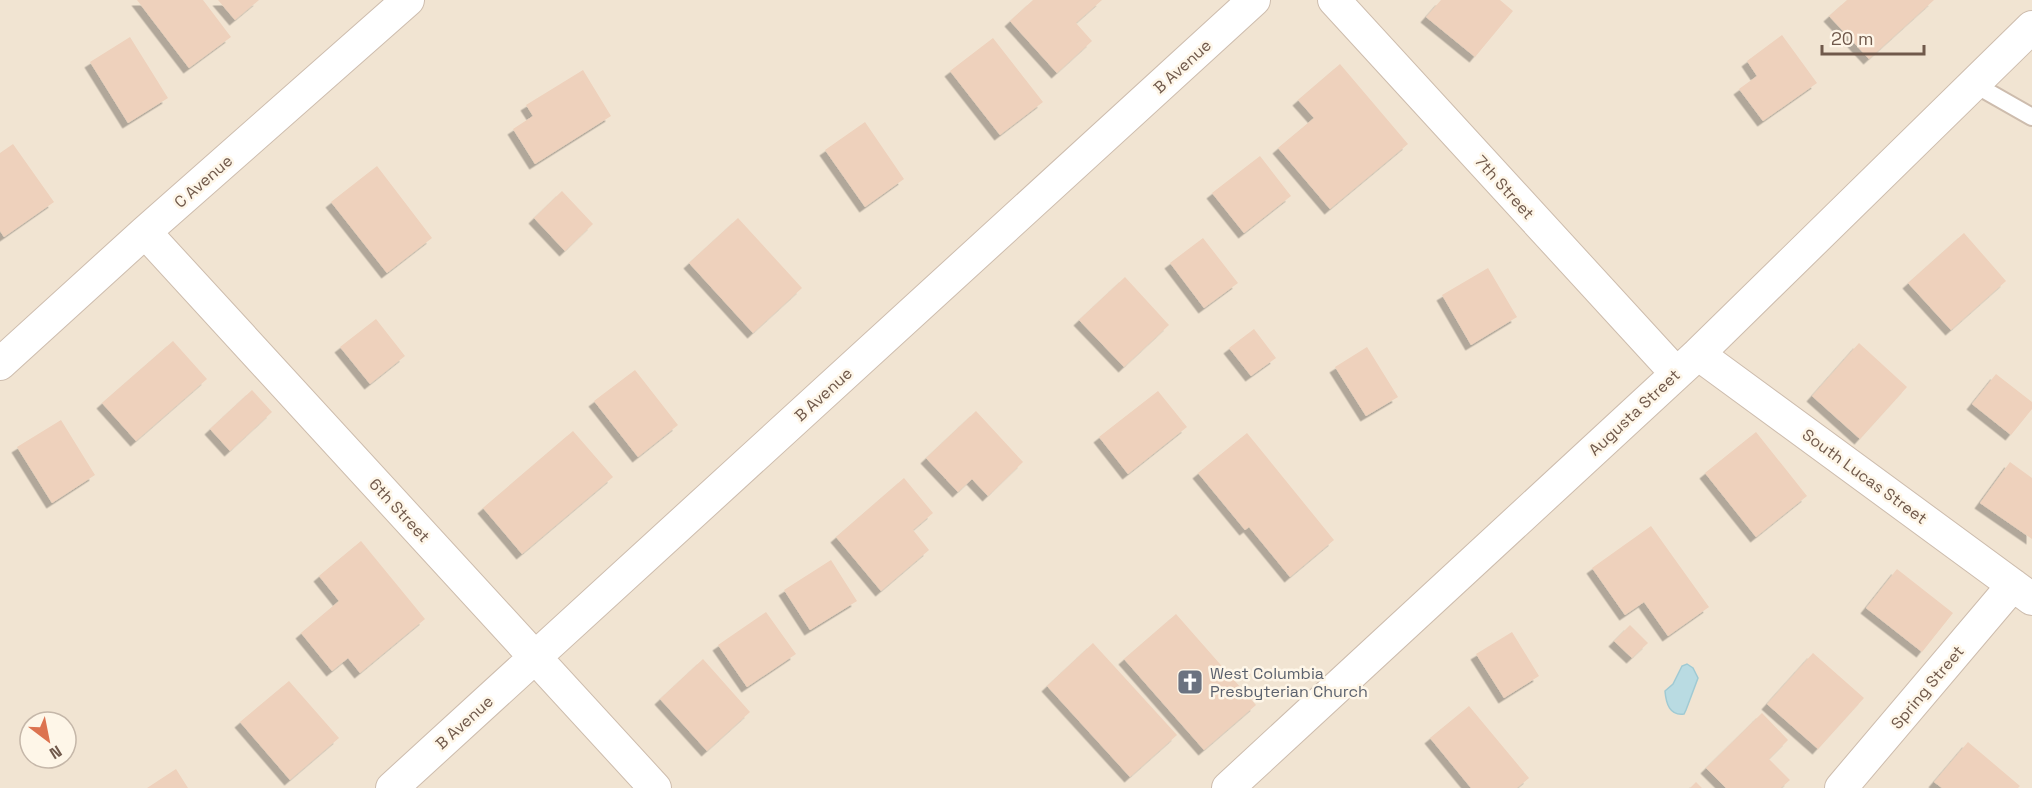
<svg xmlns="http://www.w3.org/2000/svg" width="2032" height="788" font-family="'Space Grotesk',sans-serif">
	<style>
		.residential { fill: #f1e4d2; fill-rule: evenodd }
		.water { fill: #b9dbe2; stroke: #a0cad3; stroke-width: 1.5 }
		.building { fill: #eed1bc; filter: url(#shadow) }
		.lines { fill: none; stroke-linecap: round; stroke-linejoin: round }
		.service-casing { stroke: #cdbcad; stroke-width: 20 }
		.minor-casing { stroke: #cdbcad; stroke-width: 34 }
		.service { stroke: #fff; stroke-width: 16 }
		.minor { stroke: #fff; stroke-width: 32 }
		.labels { text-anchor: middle; stroke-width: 5; stroke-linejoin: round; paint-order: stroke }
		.street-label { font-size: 16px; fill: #70594b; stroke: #fef6e8 }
		.worship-label { font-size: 16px; fill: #5b616d; stroke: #fef6e8; text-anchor: start }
	</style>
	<defs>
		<filter id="shadow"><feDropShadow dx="-5.5" dy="5.5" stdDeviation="0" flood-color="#0004"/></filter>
	</defs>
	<rect width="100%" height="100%" fill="#faf2e3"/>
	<path class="residential" d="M0 0H2032V788H0ZM30 722H66V758H30Z"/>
	<path class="water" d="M1687 664 1693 668 1698 678 1686 710 1684 714C1670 716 1666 704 1665 691L1673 684 1682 666Z"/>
	<path class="building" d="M137 0H203L231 37 189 68Z
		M218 0H259L235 20Z
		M1033 0H1102L1076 23 1092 41 1057 73 1010 21Z
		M1441 0H1500L1513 11 1475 57 1426 17Z
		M1847 0H1934L1869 59 1829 16Z
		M1782 35 1817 83 1763 121 1739 89 1757 76 1747 61Z
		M130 37 168 98 128 123 90 62Z
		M993 38 1043 102 1000 135 950 71Z
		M1340 64 1408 144 1330 209 1278 148 1314 118 1298 100Z
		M583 70 611 116 535 164 513 129 533 116 526 105Z
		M865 122 904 179 865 207 825 150Z
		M13 144 54 202 4 237 0 231V153Z
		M1260 156 1291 196 1244 233 1212 193Z
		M377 166 432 238 387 273 331 202Z
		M562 191 593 224 565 251 534 218Z
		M738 218 802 288 753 333 689 263Z
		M1964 233 2006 281 1951 330 1908 283Z
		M1203 238 1238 283 1204 308 1170 263Z
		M1488 268 1517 317 1471 345 1442 295Z
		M1125 277 1169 325 1124 367 1079 320Z
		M376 319 405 356 370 384 340 347Z
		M1254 329 1276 358 1251 376 1229 348Z
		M173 341 207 379 136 441 102 403Z
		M1859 343 1907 387 1860 439 1812 396Z
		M1367 347 1398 397 1366 416 1335 367Z
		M635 370 678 425 638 457 594 401Z
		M1996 374 2032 402V409L2011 435 1972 404Z
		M252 390 272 412 230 451 210 429Z
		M1158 391 1187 427 1128 474 1099 437Z
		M976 411 1023 462 988 496 972 479 958 492 926 458Z
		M61 420 95 475 52 503 17 447Z
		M573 431 613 477 522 554 483 508Z
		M1756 432 1807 496 1756 537 1705 473Z
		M1247 433 1334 540 1290 577 1249 527 1245 530 1198 473Z
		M2010 462 2032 478V539L1980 503Z
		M904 478 933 513 913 530 929 550 881 591 836 537Z
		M1651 526 1709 607 1668 636 1644 602 1625 615 1592 568Z
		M361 541 425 619 360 673 348 658 332 671 301 633 339 601 319 576Z
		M831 560 857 601 810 630 784 590Z
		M1897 569 1953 613 1922 652 1866 608Z
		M766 612 796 654 747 687 718 645Z
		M1176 614 1256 705 1204 750 1124 659Z
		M1630 625 1648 643 1632 658 1614 641Z
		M1512 632 1539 676 1504 698 1476 654Z
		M1093 643 1177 735 1130 777 1047 686Z
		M1813 653 1864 698 1818 749 1767 704Z
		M703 659 750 712 707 751 660 699Z
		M289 681 339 738 290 780 240 722Z
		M1469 706 1529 778 1517 788H1471L1430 738Z
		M1762 713 1788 740 1769 759 1790 780 1781 788H1726L1706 768Z
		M1968 742 2020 786 2018 788H1942L1934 782Z
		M176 769 188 788H147Z
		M1696 782 1702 788H1690Z"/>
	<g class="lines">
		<defs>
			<path id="service" d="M1974 84 2032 117"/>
			<path id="minor" d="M1334 0 1676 373
				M145 232 655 788
				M1698 354 2032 599
				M0 364 145 232 408 0
				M392 788 1254 0
				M1228 788 1698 354 2032 27
				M1841 788 2013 585"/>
		</defs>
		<use href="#service" class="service-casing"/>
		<use href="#minor" class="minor-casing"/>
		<use href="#service" class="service"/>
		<use href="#minor" class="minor"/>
	</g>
	<defs>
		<symbol id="church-square" viewBox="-11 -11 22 22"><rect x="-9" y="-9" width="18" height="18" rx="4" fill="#6b7280" stroke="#fef6e8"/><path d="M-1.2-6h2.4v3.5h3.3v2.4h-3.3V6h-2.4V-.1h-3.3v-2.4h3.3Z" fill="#fff"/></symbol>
	</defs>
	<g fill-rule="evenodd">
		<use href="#church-square" x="1175" y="667" width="30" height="30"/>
	</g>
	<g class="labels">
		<g class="street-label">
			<text transform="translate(1182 66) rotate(-42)" y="6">B Avenue</text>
			<text transform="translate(203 181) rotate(-41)" y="6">C Avenue</text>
			<text transform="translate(1505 187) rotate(48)" y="6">7th Street</text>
			<text transform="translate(823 394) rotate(-42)" y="6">B Avenue</text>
			<text transform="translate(1634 412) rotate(-43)" y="6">Augusta Street</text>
			<text transform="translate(1865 476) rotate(36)" y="6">South Lucas Street</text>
			<text transform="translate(400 510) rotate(47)" y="6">6th Street</text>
			<text transform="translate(1927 687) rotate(-50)" y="6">Spring Street</text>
			<text transform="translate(464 722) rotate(-42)" y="6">B Avenue</text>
		</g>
		<g class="worship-label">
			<text x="1210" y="679">West Columbia<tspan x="1210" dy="18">Presbyterian Church</tspan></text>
		</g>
	</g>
	<g transform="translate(48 740) rotate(148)"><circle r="28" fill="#fef6e8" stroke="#c5b7a9" stroke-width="1.5"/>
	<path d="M0-4.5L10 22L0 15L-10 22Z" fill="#dc7350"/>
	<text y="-9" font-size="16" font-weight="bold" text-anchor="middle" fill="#70594b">N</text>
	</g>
	<path d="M1822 45v9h102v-9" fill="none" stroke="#70594b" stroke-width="3"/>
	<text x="1831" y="45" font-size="18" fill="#70594b" stroke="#fef6e8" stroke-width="4.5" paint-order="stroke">20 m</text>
</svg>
